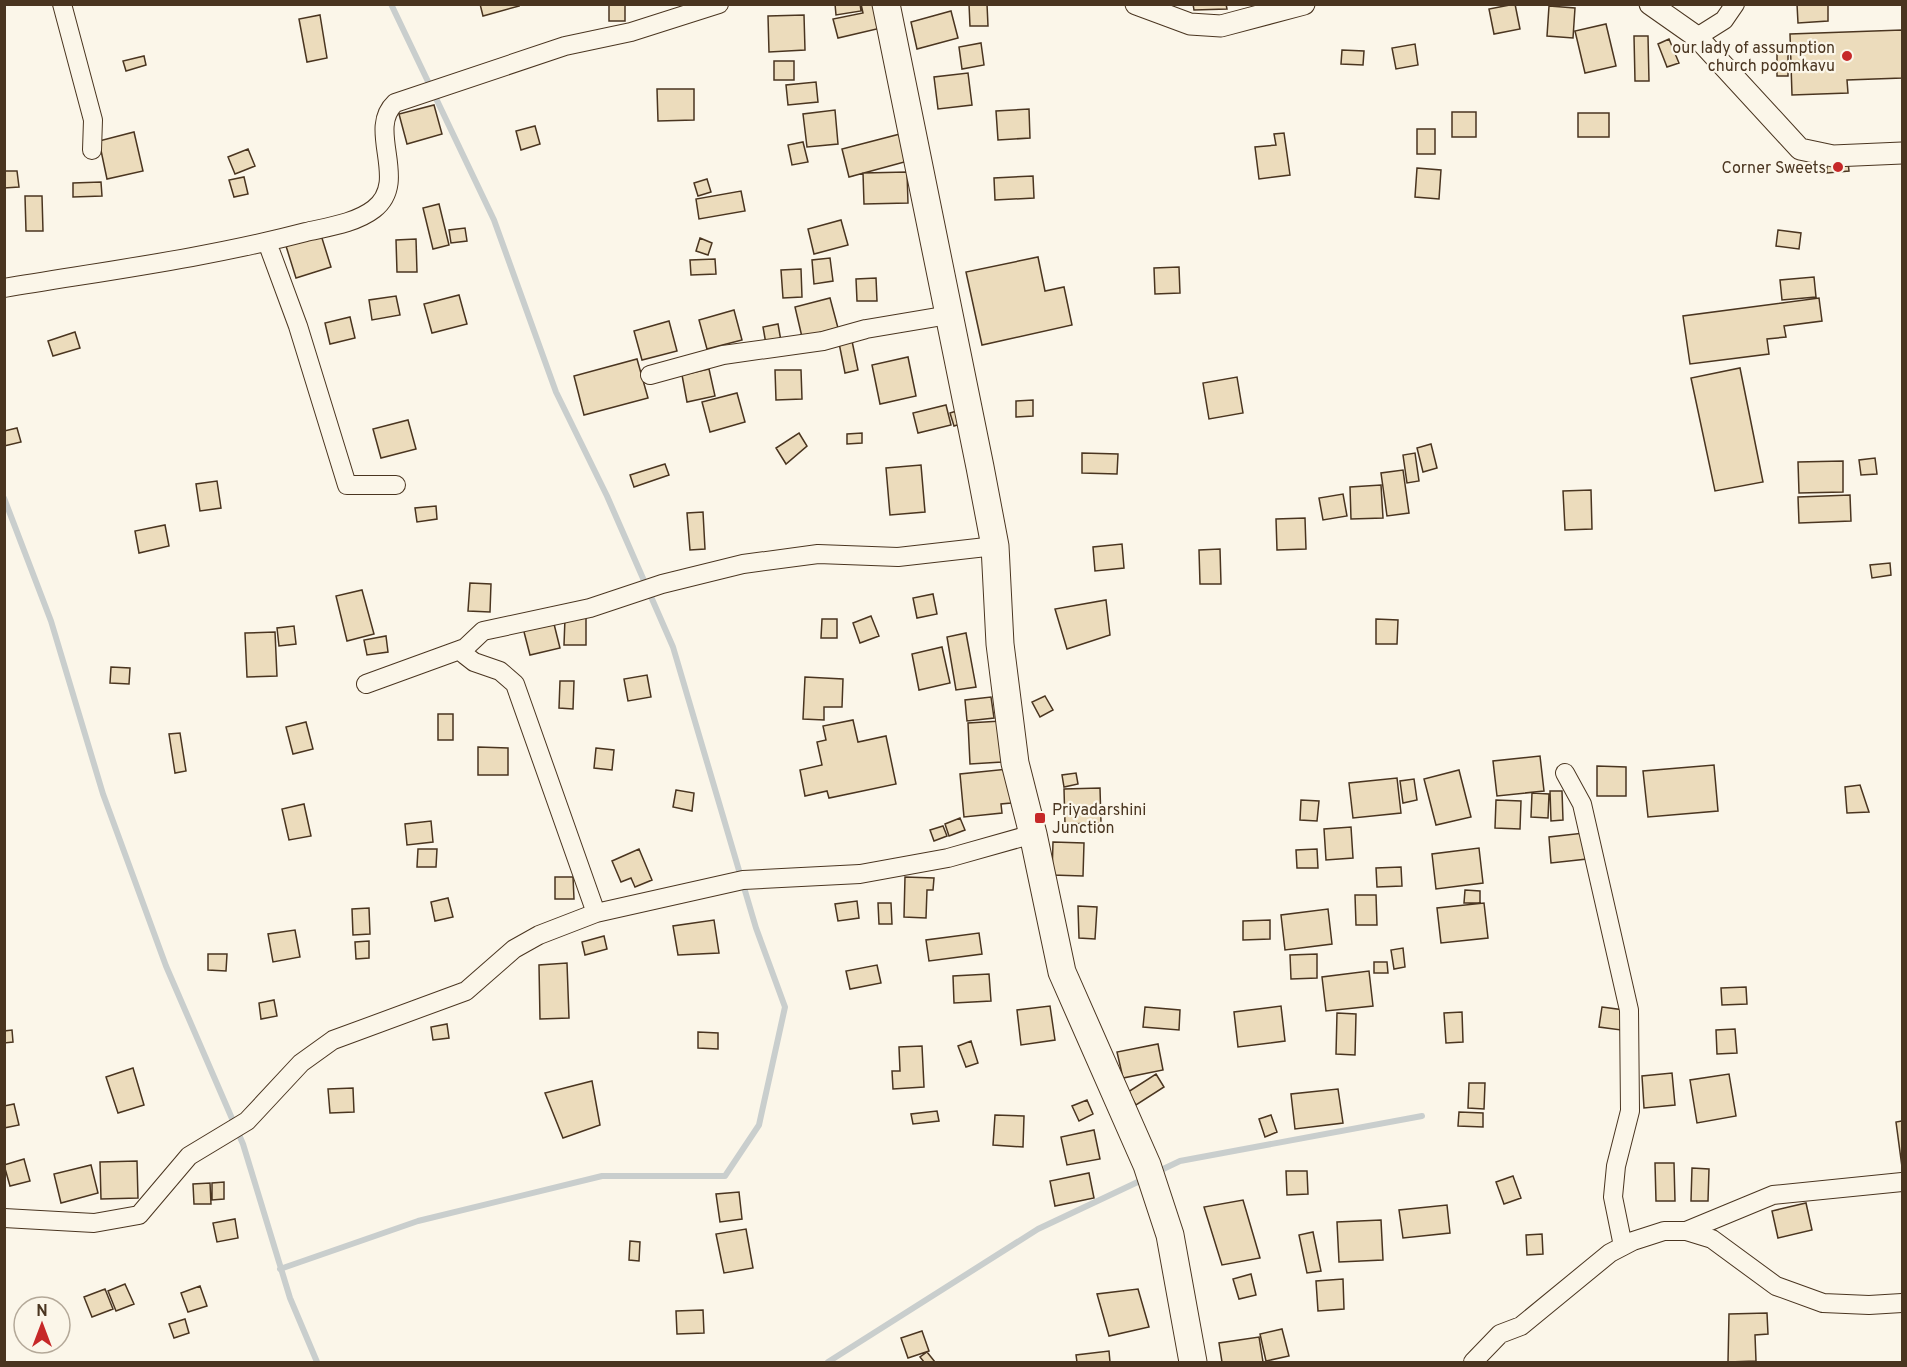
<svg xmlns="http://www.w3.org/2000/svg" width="1907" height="1367" font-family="Overpass,sans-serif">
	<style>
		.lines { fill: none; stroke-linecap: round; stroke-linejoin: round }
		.stream { stroke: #c9cecd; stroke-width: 6 }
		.building { fill: #ecdcbc; stroke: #4a3520; stroke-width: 1.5 }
		.minor-casing { stroke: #4a3520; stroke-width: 20 }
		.tertiary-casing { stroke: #4a3520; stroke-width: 23 }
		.primary-casing { stroke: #4a3520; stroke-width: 29 }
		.minor { stroke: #fbf6e9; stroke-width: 18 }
		.tertiary { stroke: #fbf6e9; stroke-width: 21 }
		.primary { stroke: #fbf6e9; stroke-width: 27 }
		.poi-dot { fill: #c62828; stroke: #fbf6e9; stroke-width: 2 }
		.labels { text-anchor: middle; stroke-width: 4.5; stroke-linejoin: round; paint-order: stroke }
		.poi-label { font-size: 16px; fill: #4a3520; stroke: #fbf6e9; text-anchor: end }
	</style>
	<rect width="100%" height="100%" fill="#fbf6e9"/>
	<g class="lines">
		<path class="stream" d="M4 498 51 621 103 794 166 966 243 1144 290 1298 317 1362
			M1159 1171 1180 1161 1422 1116
			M280 1269 418 1221 602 1176H725L759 1125 785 1007 756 928 673 647 607 496 556 392 494 220 391 4
			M828 1362 1038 1229 1142 1180"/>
	</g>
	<path class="building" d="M480 4H518L519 6 483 16Z
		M609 4H625V21H609Z
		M835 4H860L861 11 836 15Z
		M861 4H876L881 28 838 38 833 19 863 13Z
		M969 4H987L988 26H970Z
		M1193 4H1226L1227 9 1194 10Z
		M1515 4 1520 29 1494 34 1489 9Z
		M1797 4H1828V21L1798 23Z
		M1549 6 1575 8 1573 38 1547 36Z
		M951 11 958 38 917 49 911 22Z
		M320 15 327 58 307 62 299 19Z
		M804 15 805 50 769 52 768 16Z
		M1606 24 1616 66 1585 73 1575 31Z
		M1902 30V78L1847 80 1848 93 1792 95 1790 34Z
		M1634 36H1648L1649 81H1635Z
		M1669 39 1679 63 1667 67 1658 44Z
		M981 43 984 65 962 69 959 47Z
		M1415 44 1418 65 1396 69 1392 48Z
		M1777 46H1788V76H1777Z
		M1342 50 1364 51 1363 65 1341 64Z
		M144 56 146 65 126 71 123 61Z
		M774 61H794V80H774Z
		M968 73 972 105 938 109 934 77Z
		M816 82 818 102 788 105 786 85Z
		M657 89H694V120L658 121Z
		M434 105 442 134 407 144 399 114Z
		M1029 109 1030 138 998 140 996 111Z
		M835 110 838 144 807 147 803 114Z
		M1452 112H1476V137H1452Z
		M1578 113H1609V137H1578Z
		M535 126 540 144 521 150 516 131Z
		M1417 129H1435V154H1417Z
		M134 132 143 171 107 179 99 141Z
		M1284 133 1290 175 1259 179 1255 147 1276 145 1274 134Z
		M900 134 908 161 849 177 842 149Z
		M803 142 808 162 792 165 788 145Z
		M248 149 255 166 235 174 228 157Z
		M1848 162 1849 171 1827 173V163Z
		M1417 168 1441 170 1439 199 1415 197Z
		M4 171H17L19 187 4 188Z
		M907 172 908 203 864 204 863 173Z
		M1033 176 1034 198 995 200 994 178Z
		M244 177 248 194 234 197 229 180Z
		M707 179 711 192 698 196 694 183Z
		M101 182 102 196 73 197V183Z
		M741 191 745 211 699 219 696 199Z
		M25 196H42L43 231H26Z
		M439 204 449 245 433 249 423 208Z
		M841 220 848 245 814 254 808 229Z
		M465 228 467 241 451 243 449 230Z
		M1778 230 1801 233 1799 249 1776 246Z
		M321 235 331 267 296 278 286 246Z
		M700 238 712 243 708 255 696 251Z
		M416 239 417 272H397L396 240Z
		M1038 257 1045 291 1064 287 1072 325 982 345 966 272Z
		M830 258 833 281 814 284 812 260Z
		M715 259 716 274 691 275 690 260Z
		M1179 267 1180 293 1155 294 1154 268Z
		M801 269 802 297 783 298 781 270Z
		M1814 277 1816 297 1782 300 1780 280Z
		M876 278 877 301H857L856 279Z
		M459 295 467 324 432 333 424 304Z
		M396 296 400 315 372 320 369 300Z
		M830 298 838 328 802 337 795 307Z
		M1819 298 1822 321 1784 326 1786 337 1767 339 1769 354 1690 364 1683 316Z
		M734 310 742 340 707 349 699 320Z
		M350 317 355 338 330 344 325 323Z
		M669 321 677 351 642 360 634 331Z
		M778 324 781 341 766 344 763 327Z
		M75 332 80 348 53 356 48 341Z
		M852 341 858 370 845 373 839 343Z
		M908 357 916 396 880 404 872 365Z
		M637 359 648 398 584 415 574 376Z
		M1740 368 1763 482 1715 491 1691 378Z
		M709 369 715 396 687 402 682 375Z
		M775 370H801L802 399 776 400Z
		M1237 377 1243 413 1209 419 1203 383Z
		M737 393 745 422 710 432 702 402Z
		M1033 400V416L1016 417V401Z
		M946 405 951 425 918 433 913 413Z
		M963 409 967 422 954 426 950 413Z
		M408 420 416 449 381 458 373 429Z
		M17 428 21 442 4 446V431Z
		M799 433 807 446 786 464 776 448Z
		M862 433V443L847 444V434Z
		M1431 444 1437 468 1423 472 1417 448Z
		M1082 453 1118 454 1117 474 1082 473Z
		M1415 453 1419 481 1407 483 1403 455Z
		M1875 458 1877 474 1861 475 1859 460Z
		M1843 461V492L1799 493 1798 462Z
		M665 464 669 475 634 487 630 475Z
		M921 465 925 512 890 515 886 468Z
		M1403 470 1409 513 1387 516 1381 473Z
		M217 481 221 508 200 511 196 484Z
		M1381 485 1383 518 1351 519 1350 487Z
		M1591 490 1592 529 1565 530 1563 491Z
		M1343 494 1347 516 1323 520 1319 498Z
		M1850 495 1851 521 1799 523 1798 497Z
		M436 506 437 519 417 522 415 508Z
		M703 512 705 549 690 550 687 513Z
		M1305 518 1306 549 1277 550 1276 519Z
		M165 525 169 546 139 553 135 531Z
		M1122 544 1124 568 1095 571 1093 547Z
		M1220 549 1221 584H1200L1199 550Z
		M1890 563 1891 575 1872 578 1870 565Z
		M470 583 491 584 490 612 468 611Z
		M362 590 374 634 347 641 336 596Z
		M933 594 937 614 917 618 913 598Z
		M1106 600 1110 635 1067 649 1055 609Z
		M871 616 879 636 860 643 853 623Z
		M565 618H586V645H564Z
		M822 619H837V638H821Z
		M1376 619 1398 620 1397 644H1376Z
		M553 620 560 648 530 655 523 628Z
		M294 626 296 644 279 646 277 628Z
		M275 632 277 676 247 677 245 633Z
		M966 633 976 687 956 690 947 637Z
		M386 636 388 652 367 655 364 640Z
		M942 647 950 683 919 690 912 654Z
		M111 667 130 668 129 684 110 683Z
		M647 675 651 697 628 701 624 679Z
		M805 677 843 679 842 707H824V720L803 719Z
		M560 681H574L573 709 559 708Z
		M1045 696 1053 710 1040 717 1032 702Z
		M991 697 994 718 967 721 965 700Z
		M438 714H453V740H438Z
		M853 720 858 742 886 736 896 784 829 798 827 791 805 796 800 770 822 765 817 742 826 740 823 726Z
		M1001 721 1002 762 970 764 968 723Z
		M306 722 313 749 293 754 286 727Z
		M180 733 186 771 175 773 169 734Z
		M478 747 508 748V775H478Z
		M596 748 614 750 612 770 594 768Z
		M1540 756 1544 791 1497 796 1493 761Z
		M1714 765 1718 811 1648 817 1643 771Z
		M1597 766 1626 767V796H1597Z
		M1008 769 1011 803 1001 804 1002 813 964 817 960 774Z
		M1459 770 1471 817 1436 825 1424 779Z
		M1076 773 1078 784 1064 787 1062 775Z
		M1397 778 1401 813 1353 818 1349 783Z
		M1414 779 1417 800 1403 803 1400 781Z
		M1860 785 1869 812 1847 813 1845 787Z
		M1100 788 1101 823 1065 824 1064 789Z
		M676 790 694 793 692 811 673 807Z
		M1550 791H1562L1563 820 1551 821Z
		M1532 793 1549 794 1548 818 1531 817Z
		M1301 800 1319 801 1317 821 1300 820Z
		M1496 800 1521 801 1520 829 1495 828Z
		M304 804 311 836 289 840 282 809Z
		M960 818 965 830 949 836 945 824Z
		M431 821 433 842 407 845 405 824Z
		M943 826 947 836 934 841 930 830Z
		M1351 827 1353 858 1326 860 1324 829Z
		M1584 833 1587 859 1551 863 1549 837Z
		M1053 842 1084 843 1083 876 1052 875Z
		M1479 848 1483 883 1436 889 1432 854Z
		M418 849H437L436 867H417Z
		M639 849 652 880 635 887 631 878 621 882 612 861Z
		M1317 849 1318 868H1297L1296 850Z
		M1401 867 1402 886 1377 887 1376 868Z
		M555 877H573L574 899H555Z
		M905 877 934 878 933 890H927L926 918 904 917Z
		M1465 890 1480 891V903H1464Z
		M1355 895H1376L1377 925H1356Z
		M448 898 453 917 435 921 431 902Z
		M857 901 859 918 838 921 835 904Z
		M878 903H891L892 924H879Z
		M1484 903 1488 938 1441 943 1437 908Z
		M1078 906 1097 907 1095 939 1079 938Z
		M369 908 370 934 353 935 352 909Z
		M1328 909 1332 944 1285 950 1281 915Z
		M714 920 719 953 678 955 673 926Z
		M1270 920V939L1243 940V921Z
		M295 930 300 957 273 962 268 934Z
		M979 933 982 954 929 961 926 940Z
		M604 936 607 949 585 955 582 942Z
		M369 941V958L356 959 355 942Z
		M1403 948 1405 967 1394 969 1391 950Z
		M208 954H227L226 971 208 970Z
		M1317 954V978L1291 979 1290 955Z
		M1374 962H1387L1388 973H1374Z
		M567 963 569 1018 540 1019 539 965Z
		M877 965 881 983 850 989 846 971Z
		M1369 971 1373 1006 1326 1011 1322 977Z
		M989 974 991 1001 954 1003 953 976Z
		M1746 987 1747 1004 1722 1005 1721 988Z
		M274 1000 277 1016 261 1019 259 1003Z
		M1050 1006 1055 1040 1021 1045 1017 1010Z
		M1281 1006 1285 1041 1238 1047 1234 1012Z
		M1145 1007 1180 1010 1179 1030 1143 1027Z
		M1602 1007 1624 1010 1621 1030 1599 1027Z
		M1462 1012 1463 1042 1446 1043 1444 1013Z
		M1337 1013 1356 1014 1355 1055 1336 1054Z
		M447 1024 449 1038 433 1040 431 1027Z
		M1735 1029 1737 1053 1717 1054 1716 1030Z
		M12 1030 13 1042 4 1043V1031Z
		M698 1032 718 1033V1049L698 1048Z
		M971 1041 978 1063 966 1067 958 1046Z
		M1158 1044 1163 1070 1123 1078 1117 1052Z
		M922 1046 924 1087 893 1089 892 1071H900L899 1047Z
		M133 1068 144 1105 118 1113 106 1077Z
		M1672 1073 1675 1105 1644 1108 1642 1076Z
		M1156 1074 1164 1087 1136 1105 1128 1092Z
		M1729 1074 1736 1116 1697 1123 1690 1080Z
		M592 1081 600 1125 563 1138 545 1093Z
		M1469 1083H1485L1484 1109 1468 1108Z
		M353 1088 354 1112 330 1113 328 1089Z
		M1338 1089 1343 1123 1295 1129 1291 1094Z
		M1087 1100 1093 1114 1079 1121 1072 1106Z
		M14 1104 19 1125 4 1128V1106Z
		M937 1111 939 1121 913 1124 911 1114Z
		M1459 1112 1483 1113V1127L1458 1126Z
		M995 1115 1024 1116 1023 1147 993 1145Z
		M1271 1115 1277 1132 1265 1137 1259 1119Z
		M1902 1121V1167L1896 1122Z
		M1094 1130 1100 1159 1067 1165 1061 1137Z
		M24 1159 30 1181 10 1186 4 1165Z
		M137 1161 138 1198 101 1199 100 1162Z
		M1655 1163H1674L1675 1201H1656Z
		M91 1165 98 1193 61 1203 54 1174Z
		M1692 1168 1709 1169 1708 1201H1691Z
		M1286 1171H1307L1308 1194 1287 1195Z
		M1089 1173 1094 1198 1055 1206 1050 1181Z
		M1513 1176 1521 1198 1504 1204 1496 1182Z
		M224 1182V1199L212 1200V1183Z
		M210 1183 211 1204H194L193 1184Z
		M739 1192 742 1219 720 1222 716 1194Z
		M1243 1200 1260 1258 1222 1265 1204 1207Z
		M1806 1203 1812 1230 1778 1238 1772 1211Z
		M1447 1205 1450 1233 1403 1238 1399 1210Z
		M235 1219 238 1238 217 1242 213 1223Z
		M1381 1220 1383 1260 1339 1262 1337 1222Z
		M746 1229 753 1268 724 1273 716 1234Z
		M1313 1232 1321 1271 1307 1273 1299 1235Z
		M1542 1234 1543 1254 1527 1255 1526 1235Z
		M630 1241 640 1242 639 1261 629 1260Z
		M1251 1274 1256 1295 1239 1299 1233 1279Z
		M1343 1279 1344 1309 1318 1311 1316 1281Z
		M125 1284 134 1304 116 1311 108 1291Z
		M200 1286 207 1306 188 1312 181 1293Z
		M105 1289 113 1309 92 1317 84 1297Z
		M1138 1289 1149 1327 1109 1336 1097 1294Z
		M703 1310 704 1333 677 1334 676 1311Z
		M1767 1313 1768 1334 1755 1335 1756 1361 1728 1362 1729 1314Z
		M185 1319 189 1333 174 1338 169 1324Z
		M1282 1329 1289 1356 1266 1361 1260 1334Z
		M922 1331 929 1351 908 1358 901 1338Z
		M1259 1337 1263 1362H1222L1219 1343Z
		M1109 1351 1110 1362H1077L1076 1355Z
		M927 1352 935 1362H924L920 1357Z"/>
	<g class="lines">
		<defs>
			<path id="minor" d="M62 4 93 120 92 150
				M1697 37 1724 20 1735 4
				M267 242 298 326 347 485H396
				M4 288C105 271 207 258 306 232 328 227 356 223 374 209 410 181 366 130 395 103L565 46 631 32 719 4
				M650 375 723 355 823 341 866 329 949 315
				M366 684 465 648
				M1565 773 1582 804 1629 1010 1630 1111 1616 1166 1613 1197 1623 1246
				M596 913 515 684 500 671 474 662 465 655V648L483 631 590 608 662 584 743 564 818 554 898 557 995 546
				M4 1218 94 1223 139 1215 189 1156 247 1121 301 1063 333 1040 466 991 514 949 539 935 596 913 743 880 860 874 948 858 1033 834
				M1686 1231 1773 1195 1902 1182
				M1473 1362 1500 1334 1521 1326 1610 1253 1633 1241 1664 1231H1686L1712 1239 1776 1286 1823 1303 1869 1305 1902 1303"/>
			<path id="tertiary" d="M1136 4 1190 24 1221 26 1304 4
				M1650 4 1697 37 1800 149 1833 156 1902 153"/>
			<path id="primary" d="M886 4 980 467 995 546 1000 644 1015 763 1033 834 1062 972 1147 1165 1170 1235 1193 1362"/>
		</defs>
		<use href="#minor" class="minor-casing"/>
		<use href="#tertiary" class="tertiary-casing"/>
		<use href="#primary" class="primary-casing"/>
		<use href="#minor" class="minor"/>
		<use href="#tertiary" class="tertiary"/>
		<use href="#primary" class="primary"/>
	</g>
	<g class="poi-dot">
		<circle cx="1847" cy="56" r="6"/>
		<circle cx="1838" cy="167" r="6"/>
		<rect x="1034" y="812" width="12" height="12" rx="3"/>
	</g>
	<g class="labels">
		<g class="poi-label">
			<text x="1835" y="53">our lady of assumption<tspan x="1835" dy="18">church poomkavu</tspan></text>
			<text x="1826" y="173">Corner Sweets</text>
			<text x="1052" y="815" text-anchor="start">Priyadarshini<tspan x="1052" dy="18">Junction</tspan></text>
		</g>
	</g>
	<rect width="1907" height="1367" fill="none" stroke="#4a3520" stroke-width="12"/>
	<g transform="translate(42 1325)"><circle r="28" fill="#fbf6e9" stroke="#b4a999" stroke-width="1.5"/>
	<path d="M0-4.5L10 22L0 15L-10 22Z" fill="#c62828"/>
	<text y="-9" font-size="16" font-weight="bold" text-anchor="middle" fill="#4a3520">N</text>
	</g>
</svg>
